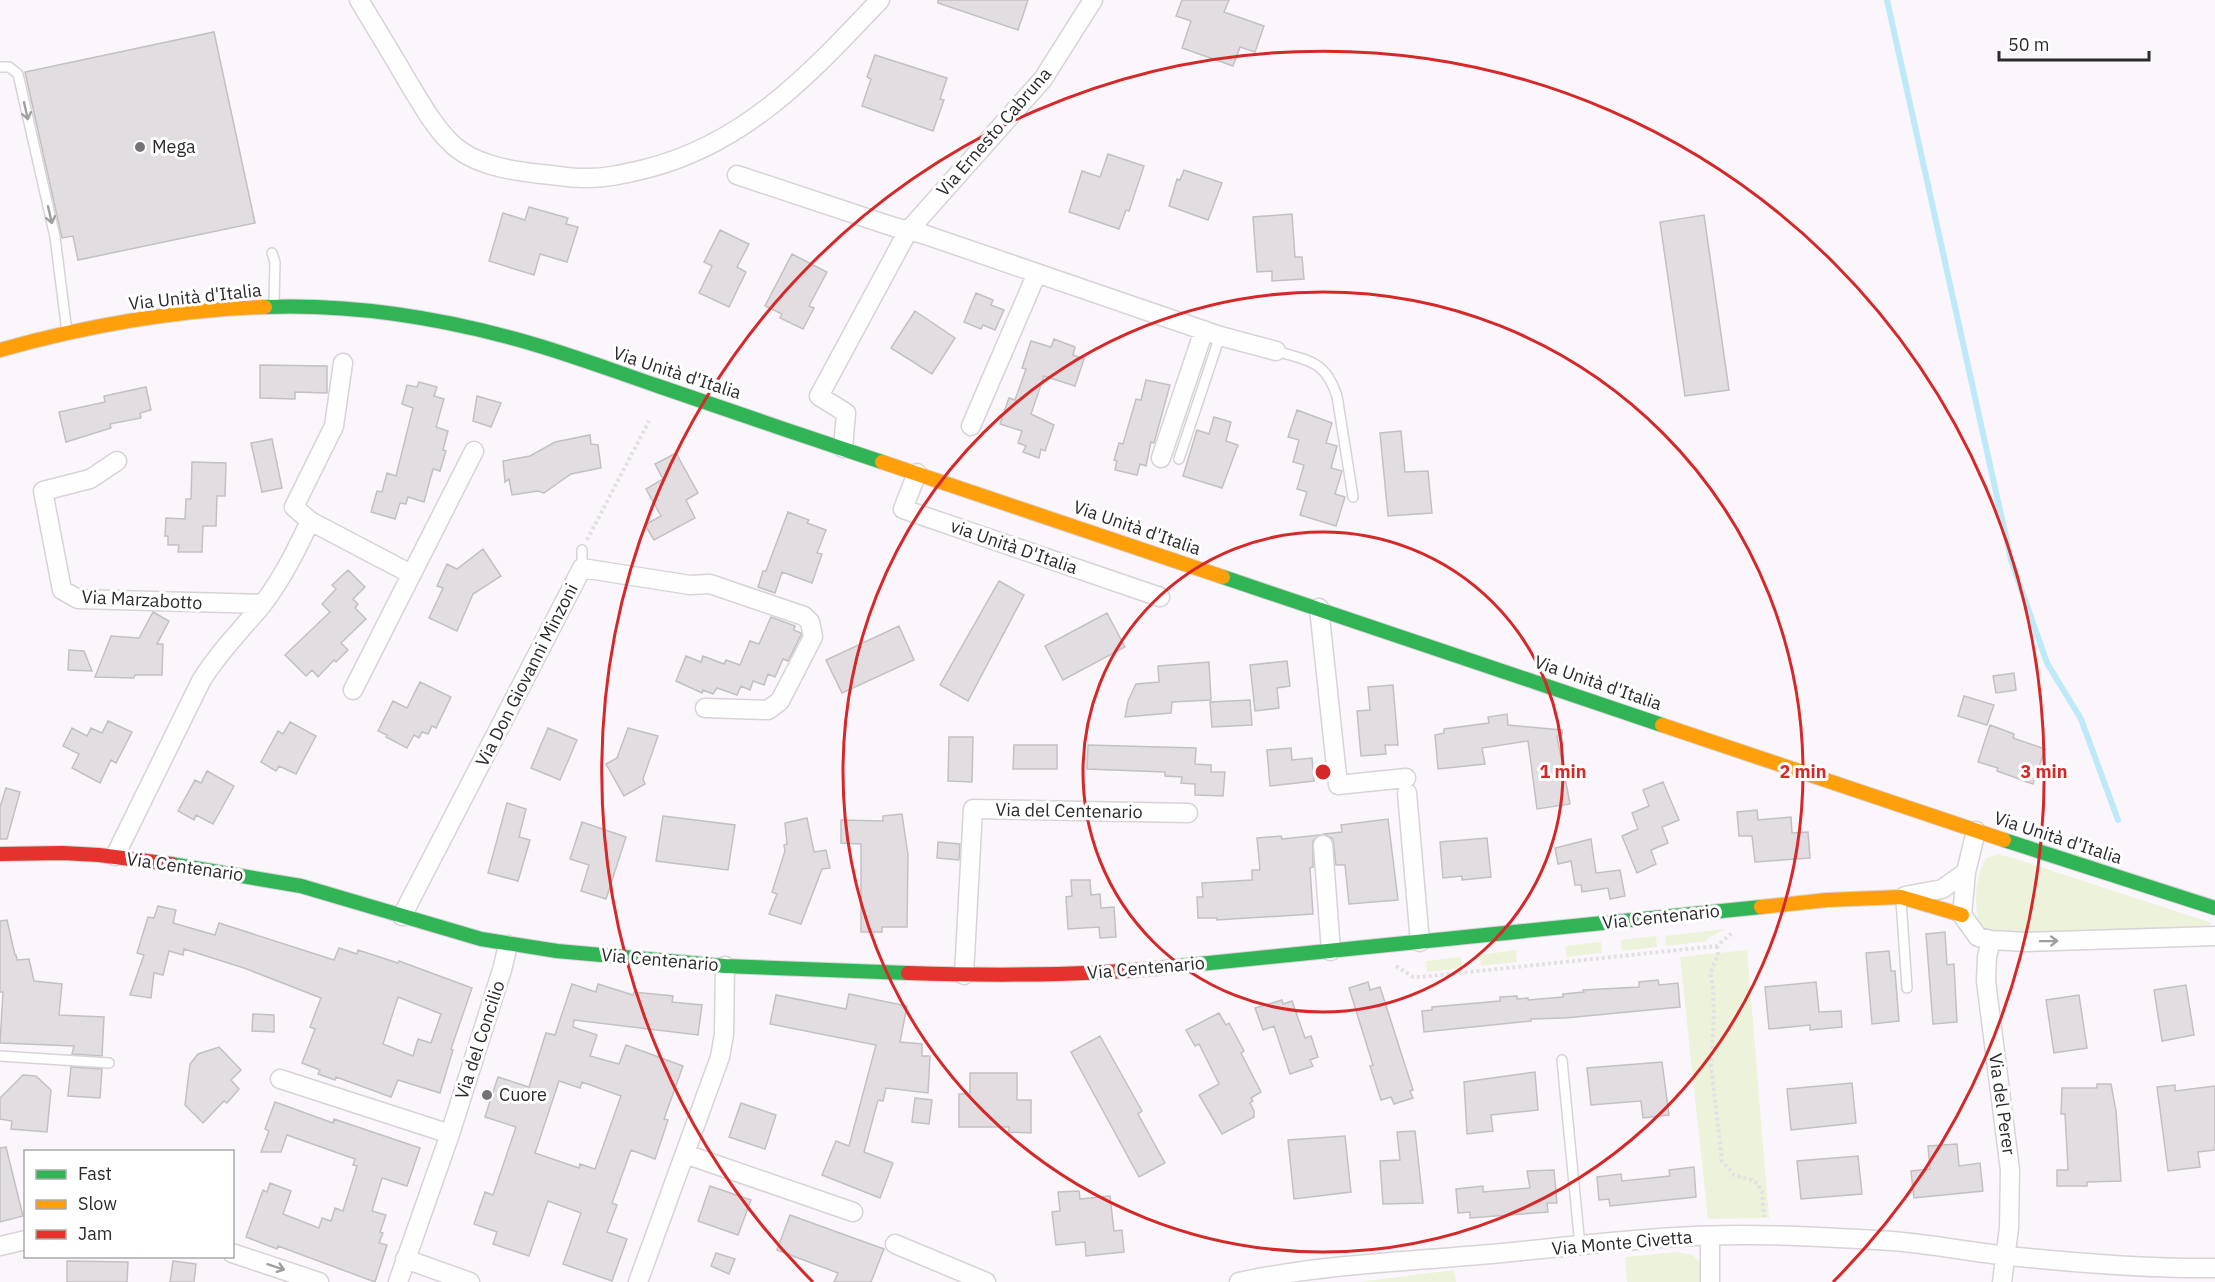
<svg xmlns="http://www.w3.org/2000/svg" width="2215" height="1282" font-family="'IBM Plex Sans',sans-serif">
	<style>
		.green { fill: #edf2db }
		.lines { fill: none; stroke-linecap: round; stroke-linejoin: round }
		.stream { stroke: #bee9f8; stroke-width: 6 }
		.building { fill: #e1dde0; stroke: #c3c0c3; stroke-width: 1.5; fill-rule: evenodd }
		.lane-casing { stroke: #d7d3d7; stroke-width: 12 }
		.street-casing { stroke: #d7d3d7; stroke-width: 21 }
		.fast-casing { stroke: #d7d3d7; stroke-width: 16 }
		.slow-casing { stroke: #d7d3d7; stroke-width: 16 }
		.jam-casing { stroke: #d7d3d7; stroke-width: 16 }
		.path { stroke: #e2e0e2; stroke-width: 4; stroke-dasharray: 3 3; stroke-linecap: butt }
		.lane { stroke: #fefefe; stroke-width: 9 }
		.street { stroke: #fefefe; stroke-width: 18 }
		.fast { stroke: #30b455; stroke-width: 14 }
		.slow { stroke: #ff9f0a; stroke-width: 14 }
		.jam { stroke: #e5322d; stroke-width: 14 }
		.oneway { stroke: #a09fa0 }
		.ring { fill: none; stroke: #d62828; stroke-width: 3 }
		.poi-dot { fill: #757175; stroke: #fff; stroke-width: 2 }
		.labels { text-anchor: middle; stroke-width: 6; stroke-linejoin: round; paint-order: stroke }
		.street-label { font-size: 18px; fill: #2d2a2d; stroke: #fff }
		.poi-label { font-size: 18px; fill: #2d2a2d; stroke: #fff; text-anchor: start }
		.centre { fill: #d62828; stroke: #fff; stroke-width: 3 }
		.ring-label { font-size: 18px; text-anchor: middle; font-weight: bold; fill: #d62828; stroke: #fff; stroke-width: 6; stroke-linejoin: round; paint-order: stroke }
	</style>
	<rect width="100%" height="100%" fill="#fbf6fb"/>
	<path class="green" d="M1999 854 2016 859 2212 923 2204 928 2011 934 1989 930 1979 924C1974 902 1975 877 1986 858Z
		M1725 929 1707 939V941L1666 946 1665 936Z
		M1656 936 1657 947 1622 951 1621 940Z
		M1601 942 1602 953 1567 957 1565 946Z
		M1516 950 1517 962 1481 966 1480 955Z
		M1747 950 1769 1218 1708 1219 1680 957Z
		M1461 957 1462 968 1427 972 1426 961Z
		M1677 1252 1693 1255 1702 1265 1701 1282H1627L1625 1257Z
		M1454 1270 1456 1282H1359Z"/>
	<g class="lines">
		<path class="stream" d="M1887 0 2011 560 2047 663 2081 719 2118 820"/>
	</g>
	<path class="building" d="M938 0H1028L1018 30 938 3Z
		M1182 0H1229L1224 12 1264 26 1255 52 1240 47 1233 66 1182 48 1191 21 1176 16Z
		M214 32 255 223 78 260 73 236 62 238 25 72Z
		M875 55 947 78 940 99 944 100 933 131 862 106 871 79 867 77Z
		M1108 154 1144 166 1129 211 1126 210 1119 229 1069 212 1082 171 1100 177Z
		M1184 170 1222 183 1208 220 1169 206 1177 179 1180 180Z
		M529 207 568 218 566 224 578 227 567 262 540 254 534 275 489 261 503 213 525 220Z
		M1292 214 1295 257H1302L1304 279 1272 281V271L1257 272 1253 217Z
		M1704 215 1729 390 1685 396 1660 222Z
		M720 230 749 244 737 267 746 272 729 307 699 293 712 266 704 262Z
		M792 254 827 272 809 306 814 308 803 329 780 318 782 314 765 306Z
		M976 293 993 300 991 305 1004 310 995 330 983 325 981 329 964 322Z
		M915 311 955 338 932 374 891 348Z
		M1054 339 1075 347 1073 355 1084 359 1075 386 1044 376 1031 414 1054 425 1045 451 1041 449 1039 458 1023 452 1026 446 1018 443 1022 431 1000 424 1009 398 1015 400 1026 369 1022 368 1031 341 1051 347Z
		M260 365 327 366V393L295 392V399L260 398Z
		M1146 380 1170 385 1154 443 1151 442 1146 466 1140 464 1137 475 1115 470 1117 461 1114 460 1119 443 1123 444 1136 399 1141 400Z
		M419 382 437 387 434 396 444 399 436 427 448 431 443 450 446 451 440 471 433 469 424 502 408 497 406 504 400 503 395 519 371 512 377 491 382 492 387 473 396 476 413 408 402 404 407 385 417 387Z
		M146 387 151 410 140 413 141 418 110 424 111 428 66 442 59 412 105 402 104 396Z
		M477 396 501 403 491 427 473 421Z
		M1297 410 1332 423 1326 443 1337 446 1331 468 1342 471 1335 494 1345 497 1336 526 1300 515 1307 492 1297 489 1304 465 1293 462 1299 440 1288 437Z
		M1214 417 1231 422 1226 441 1238 445 1222 488 1183 476 1197 430 1209 434Z
		M1401 431 1405 472 1428 471 1432 513 1388 516 1380 433Z
		M590 435 591 444 598 445 601 468 571 474 544 493 538 491 512 495 509 479 505 482 503 461 530 456 555 442Z
		M272 439 282 488 262 492 251 443Z
		M676 453 698 493 686 500 695 518 654 540 645 525 661 516 646 489 663 479 655 464Z
		M192 462 226 463 225 496H217L216 526H203L202 552H178L179 545H168V536H165L166 518 185 519 186 499H191Z
		M788 512 809 520 807 523 826 530 817 553 822 554 812 583 782 572 775 593 758 587 763 571H766Z
		M483 549 501 576 473 594 457 631 429 618 443 588 437 586 447 564 457 569Z
		M348 570 365 587 353 599 358 604 355 608 366 619 341 643 348 650 336 662 334 660 318 677 312 670 306 676 285 655 330 612 322 604 336 589 332 585Z
		M999 581 1024 595 968 701 940 685Z
		M153 612 169 621 157 644H163L162 675H135L134 678 95 677 111 636 139 638Z
		M1107 613 1125 647 1063 680 1045 646Z
		M771 617 795 626 794 630 801 633V635L788 661 783 659 775 677 768 674 764 685 753 681 750 690 741 686 737 695 717 688 713 694 703 690 702 693 676 681 686 656 701 662 703 656 724 664 726 660 740 665 750 641 759 644Z
		M899 626 914 660 842 693 826 660Z
		M69 650 84 651 92 671 68 670Z
		M1287 661 1290 686 1277 688 1279 708 1255 711 1250 665Z
		M1209 662 1211 700 1172 702 1171 713 1125 717 1128 701 1136 684 1159 682 1158 666Z
		M2014 673 2016 690 1996 693 1993 676Z
		M420 682 451 697 436 728 432 726 428 734 422 732 419 738 414 735 407 748 386 737 387 735 378 731 393 701 407 708Z
		M1393 685 1398 745H1385L1386 754 1361 756 1357 711 1370 710 1368 687Z
		M1964 696 1994 705 1987 725 1958 716Z
		M1250 700 1252 725 1212 727 1210 702Z
		M1507 714 1508 725 1562 730V735L1557 736 1570 804 1537 809 1528 741 1482 748 1485 764 1438 769 1435 735 1444 733V729L1489 723 1488 717Z
		M108 721 132 732 116 763 111 760 100 783 72 768 79 754 63 746 72 728 87 736 91 728 102 733Z
		M290 722 316 736 296 774 279 766 276 771 261 762 278 731 283 734Z
		M1990 725 2014 734 2013 738 2045 749 2033 784 1997 771 1998 768 1978 762Z
		M548 728 577 740 560 780 531 768Z
		M628 728 658 736 643 779 645 784 624 796 606 764 617 758Z
		M949 737H973L972 782 948 781Z
		M1014 745H1057V769H1013Z
		M1088 745 1196 748 1195 764 1211 765V772H1225L1223 796 1195 795V784L1181 783 1182 777 1165 776V772L1087 769Z
		M1291 748 1292 760 1312 758 1314 781 1270 786 1267 750Z
		M207 771 234 786 213 824 196 815 194 820 178 811 195 780 201 783Z
		M1663 782 1679 820 1662 827 1668 843 1651 850 1656 864 1637 873 1622 836 1638 829 1632 813 1649 806 1643 790Z
		M6 788 20 792 7 839H0V807Z
		M507 803 526 809 519 837 530 840 518 881 488 873Z
		M1757 810 1758 820 1791 817 1792 833 1808 832 1810 858 1755 862 1752 836H1739L1737 812Z
		M902 814 908 855 907 927H882V932H861V844L841 843V820L883 821V816Z
		M663 816 735 825 728 870 656 861Z
		M807 818 814 852 826 850 830 868 822 869 801 924 769 914 777 894 772 892 785 851 784 845 787 844 785 823Z
		M1388 819 1398 900 1349 904 1345 865H1336L1333 839 1324 834 1342 832 1341 825Z
		M582 822 626 837 606 899 581 891 589 865 570 859Z
		M1320 835 1313 841V867L1310 868 1313 914 1217 920V918H1198L1197 897H1203L1202 883 1252 880V870H1260L1257 838 1281 836 1282 839Z
		M1487 838 1491 877 1462 880V876L1443 878 1440 842Z
		M1591 839 1596 873 1620 870 1625 896 1610 899 1608 888 1582 892 1581 885H1575L1571 861 1558 864 1555 848Z
		M938 842 960 844 959 860 937 858Z
		M1071 880H1090L1091 895 1100 894 1101 908 1114 907 1116 937 1100 938 1099 927 1068 929 1066 897 1072 896Z
		M158 906 176 910 173 923 215 935 219 923 334 960 339 948 357 954 358 950 398 963 399 961 472 988 451 1049 453 1050 440 1093 398 1080 391 1097 336 1077 335 1080 318 1074 320 1070 302 1063 315 1029 310 1027 321 998 244 968 184 949 183 955 169 951 163 975 154 973 151 998 130 995 144 955 137 953 141 940 148 917 154 918ZM398 997 441 1014 431 1043 418 1039 413 1056 383 1044Z
		M7 920 15 955H16L17 960 29 959 34 981 62 984 59 1015 104 1017 102 1056 72 1054 74 1046 0 1043 3 992H0V921Z
		M1945 932 1947 965 1954 964 1957 1022 1933 1024 1926 934Z
		M1889 951 1891 971H1895L1899 1021 1872 1024 1866 953Z
		M1658 980 1659 985 1678 983 1680 1007 1565 1018 1531 1019V1021L1424 1032 1422 1011 1432 1010V1007L1500 1001V997L1517 996V999L1528 998V1000L1563 997V994L1584 992 1583 990 1639 987V982Z
		M1368 982 1370 990 1380 987 1413 1090 1410 1091 1413 1098 1394 1104 1391 1097 1381 1100 1370 1066 1373 1065 1349 988Z
		M1816 982 1819 1012 1841 1011 1842 1027 1810 1030V1025L1769 1029 1765 987Z
		M572 984 596 992 598 984 633 995 634 992 673 996 672 1002 702 1005 698 1035 574 1020 573 1027 597 1035 590 1056 619 1064 626 1045 683 1066 664 1119 668 1120 655 1159 631 1150 612 1203 617 1205 607 1232 627 1239 612 1281 563 1264 581 1213 548 1201 529 1256 493 1244 497 1232 474 1224 485 1192 493 1195 516 1127 485 1117 498 1077 529 1087 546 1033 555 1035ZM559 1081 580 1088 582 1082 621 1096 595 1169 580 1164 579 1168 535 1153Z
		M2186 985 2194 1035 2162 1041 2154 990Z
		M849 994 907 1006 900 1042 922 1044V1056H930L928 1093 886 1088 883 1101 878 1100 864 1152 893 1163 880 1198 822 1175 836 1141 849 1146 876 1045 770 1024 776 995 846 1009Z
		M2079 995 2087 1048 2054 1053 2046 1000Z
		M1282 1000 1283 1004 1292 1001 1305 1038 1311 1036 1318 1057 1310 1060 1313 1066 1290 1074 1274 1026 1263 1030 1255 1008Z
		M1219 1013 1226 1025 1229 1023 1244 1051 1241 1053 1261 1092 1251 1098 1253 1101 1250 1103 1254 1111V1117L1222 1134 1199 1095 1219 1084 1199 1044 1195 1046 1186 1030Z
		M253 1014 274 1015V1032L252 1031Z
		M1100 1036 1142 1111 1138 1114 1165 1163 1139 1177 1071 1052Z
		M219 1047 241 1070 231 1080 239 1089 227 1103 224 1101 203 1123 185 1105 190 1064 198 1054Z
		M1662 1062 1669 1115 1643 1118 1641 1101 1591 1105 1587 1068Z
		M71 1067 102 1069 100 1098 68 1096Z
		M1535 1072 1538 1110 1491 1115 1493 1131 1467 1134 1464 1082Z
		M970 1073H1017V1100H1031V1133L1009 1132V1127H959V1094H970Z
		M23 1075 36 1076 51 1090 47 1132 11 1129 12 1121 0 1119V1098Z
		M1852 1083 1856 1123 1791 1130 1787 1089Z
		M2097 1084H2111L2116 1111 2121 1181 2087 1182V1186H2057V1170H2068L2065 1114H2061L2062 1088H2097Z
		M2175 1085V1091L2215 1086V1150L2198 1152 2200 1167 2168 1171 2157 1087Z
		M915 1098 932 1100 929 1124 912 1122Z
		M275 1102 333 1123 334 1119 420 1148 407 1186 382 1178 372 1211 386 1215 380 1232 383 1233 379 1243 387 1245 375 1282 278 1246 277 1249 246 1237 263 1190 267 1192 270 1183 291 1191 283 1214 319 1228 322 1218 331 1221 335 1208 343 1211 357 1166 353 1165 355 1159 287 1135 281 1152H261L269 1131 265 1129Z
		M741 1103 776 1115 765 1149 729 1137Z
		M1415 1131 1423 1203 1383 1204 1380 1161 1400 1160 1397 1132Z
		M1345 1136 1351 1192 1294 1199 1288 1140Z
		M1957 1144 1959 1166 1980 1163 1983 1191 1914 1198 1911 1171 1930 1169 1928 1146Z
		M6 1147 23 1216 0 1222V1148Z
		M1858 1156 1862 1194 1801 1199 1797 1161Z
		M1694 1167 1696 1197 1610 1206 1609 1199 1599 1200 1597 1177 1621 1174 1622 1181 1670 1176 1669 1170Z
		M1554 1170 1557 1203H1547L1548 1212 1470 1218V1212L1458 1213 1456 1189 1483 1186V1192L1530 1188 1527 1171Z
		M710 1186 751 1200 738 1235 698 1221Z
		M1079 1191 1080 1199 1110 1196 1114 1231 1122 1230 1124 1252 1086 1256 1085 1242 1056 1245 1052 1212 1060 1211 1058 1192Z
		M790 1215 884 1249 871 1282H834L838 1273 777 1250Z
		M716 1253 735 1259 729 1274 711 1266Z
		M67 1261 128 1262 127 1282H67Z
		M173 1261 196 1264 194 1282H170Z"/>
	<g class="lines">
		<defs>
			<path id="lane" d="M0 67H9L18 74 55 237 67 332
				M272 253 275 262 274 304
				M1276 351C1309 361 1325 360 1337 396L1353 497
				M1179 459 1220 336
				M582 568V550
				M1901 900 1907 988
				M0 1056 109 1063
				M1562 1060 1580 1246"/>
			<path id="street" d="M359 0C375 27 392 54 408 82 421 103 434 127 452 144 474 165 512 171 541 174 555 175 569 178 582 178 603 179 624 174 645 169 746 144 811 73 880 0
				M737 175 894 227 923 234 1220 336 1276 351
				M971 426 1037 273
				M843 448 846 413 819 396 908 231 1043 79 1093 0
				M1161 458 1204 330
				M117 461 90 479 43 491 62 590 78 599 263 604
				M917 473 903 509 1160 597
				M310 521 294 507 334 426 343 363
				M1319 608 1338 785 1406 778
				M353 690 474 451
				M1407 793 1420 942
				M1976 831 1966 872 1962 915 1978 937 1991 940 2027 942 2215 936
				M1323 845 1331 951
				M115 856 201 681C218 653 241 630 262 605 282 579 296 551 310 521L411 574
				M1905 896 1942 889 1966 872
				M402 916 582 568 690 585 710 584 804 616 810 622 813 637 780 701 768 710 705 708
				M1991 940 1987 957 1986 981 2010 1170 2009 1228 2002 1282
				M964 975 973 809 1188 813
				M280 1079 450 1134
				M685 1154 853 1212
				M1710 1236V1282
				M895 1244 986 1282
				M0 1246 26 1240
				M232 1253 319 1282
				M405 1259 470 1282
				M398 1282 450 1134 502 970 508 945
				M638 1282 720 1057 724 1034 725 966
				M1239 1282C1318 1265 1399 1262 1479 1255 1539 1250 1600 1242 1660 1238 1737 1232 1815 1236 1892 1241 1931 1244 1970 1252 2009 1256 2077 1263 2146 1269 2215 1268"/>
			<path id="fast" d="M265 307C347 304 429 316 508 337 559 350 608 369 658 386 733 412 807 437 882 462
				M1223 577 1662 725
				M2004 840 2215 908
				M171 864 301 886 481 939 557 951 725 966 908 973
				M1170 967 1761 907"/>
			<path id="slow" d="M0 350C86 326 177 310 265 307
				M882 462 1223 577
				M1662 725 2004 840
				M1761 907 1827 900 1901 897 1962 915"/>
			<path id="jam" d="M0 854 63 853 99 855 171 864
				M908 973C996 976 1083 976 1170 967"/>
		</defs>
		<use href="#lane" class="lane-casing"/>
		<use href="#street" class="street-casing"/>
		<use href="#fast" class="fast-casing"/>
		<use href="#slow" class="slow-casing"/>
		<use href="#jam" class="jam-casing"/>
		<path class="path" d="M587 540 649 421
			M1717 946 1718 955 1710 973 1713 988 1714 1014 1711 1066 1722 1161 1734 1175 1752 1180 1758 1184 1762 1192 1764 1217
			M1396 966 1413 977H1421L1717 946 1733 932"/>
		<use href="#lane" class="lane"/>
		<use href="#street" class="street"/>
		<use href="#fast" class="fast"/>
		<use href="#slow" class="slow"/>
		<use href="#jam" class="jam"/>
	</g>
	<defs><path id="oneway-shaft" d="M-6 0H5M1.5-3L5.5 0L1.5 3" fill="none" stroke-width="1.6" stroke-linecap="round" stroke-linejoin="round" transform="scale(1.5)"/></defs>
	<g class="oneway">
		<use href="#oneway-shaft" transform="translate(26 111) rotate(77)"/>
		<use href="#oneway-shaft" transform="translate(50 215) rotate(77)"/>
		<use href="#oneway-shaft" transform="translate(2049 941) rotate(-1)"/>
		<use href="#oneway-shaft" transform="translate(276 1267) rotate(18)"/>
	</g>
	<g class="ring">
		<circle cx="1323" cy="772" r="240"/>
		<circle cx="1323" cy="772" r="480"/>
		<path d="M813 1282A721 721 0 1 1 1833 1282"/>
	</g>
	<g class="poi-dot">
		<circle cx="140" cy="147" r="6"/>
		<circle cx="487" cy="1095" r="6"/>
	</g>
	<g class="labels">
		<g class="street-label">
			<text transform="translate(994 132) rotate(-49)" y="6">Via Ernesto Cabruna</text>
			<text transform="translate(195 297) rotate(-6)" y="6">Via Unità d'Italia</text>
			<text transform="translate(677 373) rotate(18)" y="6">Via Unità d'Italia</text>
			<text transform="translate(1137 528) rotate(19)" y="6">Via Unità d'Italia</text>
			<text transform="translate(1014 547) rotate(19)" y="6">via Unità D'Italia</text>
			<text transform="translate(142 600) rotate(3)" y="6">Via Marzabotto</text>
			<text transform="translate(527 675) rotate(-63)" y="6">Via Don Giovanni Minzoni</text>
			<text transform="translate(1598 683) rotate(19)" y="6">Via Unità d'Italia</text>
			<text transform="translate(1069 811) rotate(1)" y="6">Via del Centenario</text>
			<text transform="translate(2058 838) rotate(18)" y="6">Via Unità d'Italia</text>
			<text transform="translate(185 867) rotate(8)" y="6">Via Centenario</text>
			<text transform="translate(1661 917) rotate(-6)" y="6">Via Centenario</text>
			<text transform="translate(660 960) rotate(5)" y="6">Via Centenario</text>
			<text transform="translate(1146 968) rotate(-5)" y="6">Via Centenario</text>
			<text transform="translate(480 1040) rotate(-72)" y="6">Via del Concilio</text>
			<text transform="translate(2002 1104) rotate(82)" y="6">Via del Perer</text>
			<text transform="translate(1622 1243) rotate(-5)" y="6">Via Monte Civetta</text>
		</g>
		<g class="poi-label">
			<text x="152" y="153">Mega</text>
			<text x="499" y="1101">Cuore</text>
		</g>
	</g>
	<circle cx="1323" cy="772" r="9" class="centre"/>
	<g class="ring-label">
		<text x="1563" y="778">1 min</text>
		<text x="1803" y="778">2 min</text>
		<text x="2044" y="778">3 min</text>
	</g>
	<rect x="24" y="1150" width="210" height="108" fill="#ffffff" stroke="#abaaab" stroke-width="1.5"/>
	<rect x="36" y="1170" width="30" height="9" fill="#30b455" stroke="#abaaab" stroke-width="1.5"/>
	<text x="78" y="1180" font-size="18" fill="#2d2a2d">Fast</text>
	<rect x="36" y="1200" width="30" height="9" fill="#ff9f0a" stroke="#abaaab" stroke-width="1.5"/>
	<text x="78" y="1210" font-size="18" fill="#2d2a2d">Slow</text>
	<rect x="36" y="1230" width="30" height="9" fill="#e5322d" stroke="#abaaab" stroke-width="1.5"/>
	<text x="78" y="1240" font-size="18" fill="#2d2a2d">Jam</text>
	<path d="M1999 51v9h150v-9" fill="none" stroke="#2d2a2d" stroke-width="3"/>
	<text x="2008" y="51" font-size="18" fill="#2d2a2d" stroke="#ffffff" stroke-width="4.5" paint-order="stroke">50 m</text>
</svg>
